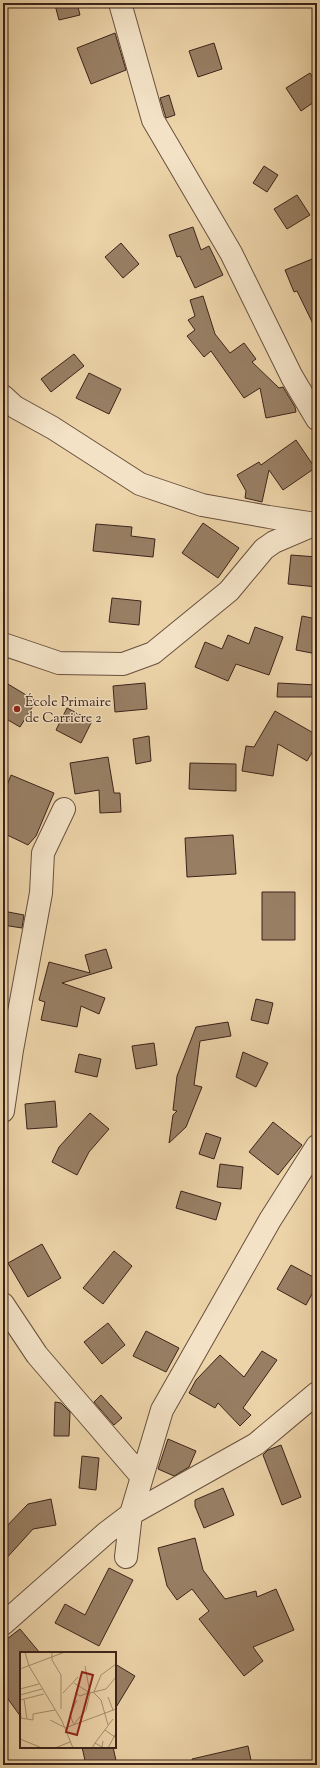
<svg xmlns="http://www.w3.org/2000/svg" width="320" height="1768" font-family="'Sorts Mill Goudy',serif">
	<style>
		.building { fill: #987f64; stroke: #3c241a }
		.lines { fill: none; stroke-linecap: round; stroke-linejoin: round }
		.minor-casing { stroke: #68503e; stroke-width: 24 }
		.minor { stroke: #f3e2c6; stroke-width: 22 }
		.poi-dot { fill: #8f2418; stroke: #f3e2c6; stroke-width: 1.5 }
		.labels { text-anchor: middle; stroke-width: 3; stroke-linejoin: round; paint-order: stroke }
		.poi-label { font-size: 14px; fill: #3c241a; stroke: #f3e2c6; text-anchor: start }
		.inset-road { fill: none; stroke: #a68d6f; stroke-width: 1 }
		.view { fill: #8f2418; fill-opacity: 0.15; stroke: #8f2418; stroke-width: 2 }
		.inset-edge { fill: none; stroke: #3c241a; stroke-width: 2 }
	</style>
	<rect width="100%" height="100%" fill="#ecd3a8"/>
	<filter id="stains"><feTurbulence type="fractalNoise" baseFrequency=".005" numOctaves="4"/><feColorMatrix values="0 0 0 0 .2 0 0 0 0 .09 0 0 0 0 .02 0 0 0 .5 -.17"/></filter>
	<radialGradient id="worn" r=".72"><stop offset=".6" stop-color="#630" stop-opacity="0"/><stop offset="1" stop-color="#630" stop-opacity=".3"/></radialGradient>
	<path class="building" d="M63 3H77L80 15 59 20 55 5Z
		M115 33 126 70 91 84 77 48Z
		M214 43 222 69 198 77 189 51Z
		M310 73 317 84V100L301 111 286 88Z
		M169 95 175 115 166 118 160 98Z
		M264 166 278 175 267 192 253 183Z
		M297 195 310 215 287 229 274 209Z
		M193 227 201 250 209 246 223 275 195 288 180 256 177 257 169 235Z
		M121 243 139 264 123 278 105 257Z
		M317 257V332L297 291 294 292 285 270Z
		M203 296 215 334 230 353 244 343 256 359 252 362 279 388 283 387 295 407 296 412 266 418 260 388 244 398 211 351 204 357 187 336 195 330 188 320 195 316 190 300Z
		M74 354 84 366 51 392 41 379Z
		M89 373 121 389 109 414 76 398Z
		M296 440 315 468 283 490 269 470 262 502 245 498 246 491 237 475 259 462 261 465Z
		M203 523 239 548 218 578 182 553Z
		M96 524 132 527 131 536 155 539 153 557 93 551Z
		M291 555 317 557V587L288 584Z
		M112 598 141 601 139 625 109 622Z
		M302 616 317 619V654L296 650Z
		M255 627 283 637 269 675 236 664 228 681 195 667 205 642 222 649 228 635 249 644Z
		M3 681 36 701 20 727 3 717Z
		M145 683 147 709 115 712 113 686Z
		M278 683 317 685V697H277Z
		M67 708 92 721 81 743 56 730Z
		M275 711 317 735V744L307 761 278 744 273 776 242 771 246 746 254 747Z
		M149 736 151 761 136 764 133 739Z
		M108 757 114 793H120L121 812 100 813 99 790 75 794 70 763Z
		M190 763 236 764V791L189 789Z
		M11 775 54 793 36 836 28 845 3 833V795Z
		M233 835 236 874 187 877 185 838Z
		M262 892H295V940H262Z
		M3 911 24 915 22 928 3 925Z
		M106 949 112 968 62 983 105 998 99 1014 81 1006 77 1027 41 1020 45 1002 39 1000 49 962 90 973 85 955Z
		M256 999 273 1003 268 1024 251 1020Z
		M228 1022 231 1036 200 1041 194 1085 202 1087 186 1127 169 1143 173 1115 177 1111 173 1110 177 1076 196 1027Z
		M154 1043 157 1065 136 1069 132 1046Z
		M243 1052 268 1063 256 1087 236 1077Z
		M79 1054 101 1059 97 1077 75 1072Z
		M55 1101 57 1127 27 1129 25 1104Z
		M90 1113 109 1129 89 1152 77 1175 52 1162 59 1147Z
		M273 1122 302 1145 278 1175 249 1152Z
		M206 1133 221 1138 214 1159 199 1154Z
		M220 1164 243 1167 241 1189 217 1187Z
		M181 1191 221 1203 216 1220 176 1208Z
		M42 1244 61 1278 28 1297 8 1263Z
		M114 1251 132 1266 103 1304 83 1288Z
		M291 1265 317 1279V1285L306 1305 277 1289Z
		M108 1323 125 1345 102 1364 84 1342Z
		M146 1331 179 1348 166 1372 133 1356Z
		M262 1351 277 1360 243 1408 251 1415 240 1426 218 1403 215 1408 189 1393 196 1380 220 1355 244 1377Z
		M101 1395 122 1418 114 1425 94 1402Z
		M55 1402 61 1403 70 1412 69 1436H54Z
		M168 1439 196 1451 189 1467 174 1476 158 1469Z
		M281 1445 301 1497 282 1505 263 1455 268 1450Z
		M82 1456 99 1458 96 1490 79 1488Z
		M223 1488 234 1515 204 1528 195 1506V1500Z
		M51 1499 56 1525 33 1529 3 1562V1530L28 1504Z
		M195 1538 203 1570 225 1599 256 1591 257 1597 276 1589 294 1630 253 1647 263 1661 244 1676 199 1619 209 1611 192 1589 177 1600 167 1586 158 1548Z
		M109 1568 133 1580 99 1646 55 1623 65 1604 85 1615Z
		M20 1629 40 1653H21V1717L3 1692V1642Z
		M115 1664 135 1676 115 1709Z
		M248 1746 252 1765H193L192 1759Z
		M82 1747H113L117 1765H86Z"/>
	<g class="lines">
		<defs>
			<path id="minor" d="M120 3 153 120 231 253 292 377 317 419
				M3 396 15 407 53 428 140 484 202 505 269 517 316 524
				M3 644 59 663 123 664 153 653 229 591 264 549 274 542 316 524
				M3 1111 12 1050 41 893 43 853 64 809
				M3 1304 37 1355 142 1477
				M126 1557 131 1514 162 1410 270 1220 317 1146
				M3 1624 106 1533 131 1514 256 1444 317 1393"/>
		</defs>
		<use href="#minor" class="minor-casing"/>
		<use href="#minor" class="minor"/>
	</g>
	<circle class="poi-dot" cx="17" cy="709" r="4"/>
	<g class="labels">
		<g class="poi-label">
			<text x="25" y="706">École Primaire<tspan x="25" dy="16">de Carrière 2</tspan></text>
		</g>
	</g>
	<g transform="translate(20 1652)">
		<rect width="96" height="96" fill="#ecd3a8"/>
		<path class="inset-road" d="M5 0 9 14 42 69 53 96M32 0V8L41 23V57M65 14 70 41M0 17 45 0M54 31 70 41 86 37 96 25M0 37 19 32M73 40 81 48 88 73M74 40 81 23 96 12M43 41 58 25M55 41 60 44 68 41M0 43 22 37M88 45 93 58M4 47 7 67M0 48 24 42M0 54 1 66 13 68V62L35 58M30 68 44 75M53 71 50 62 57 48M53 73 66 58 70 41M45 76 96 57M85 78 96 86M0 87 22 96M75 91 93 67M35 96 50 90M72 96 75 91 82 95 83 89M88 96 96 81"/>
		<path class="view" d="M62 20 73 23 57 83 46 80Z"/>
		<rect width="96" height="96" class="inset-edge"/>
	</g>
	<rect width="320" height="1768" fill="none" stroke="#ecd3a8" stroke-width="16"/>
	<rect x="4" y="4" width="312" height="1760" fill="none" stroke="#3c241a" stroke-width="2"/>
	<rect x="8" y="8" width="304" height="1752" fill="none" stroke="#3c241a"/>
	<rect width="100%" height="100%" filter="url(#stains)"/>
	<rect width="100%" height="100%" fill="url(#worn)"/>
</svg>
